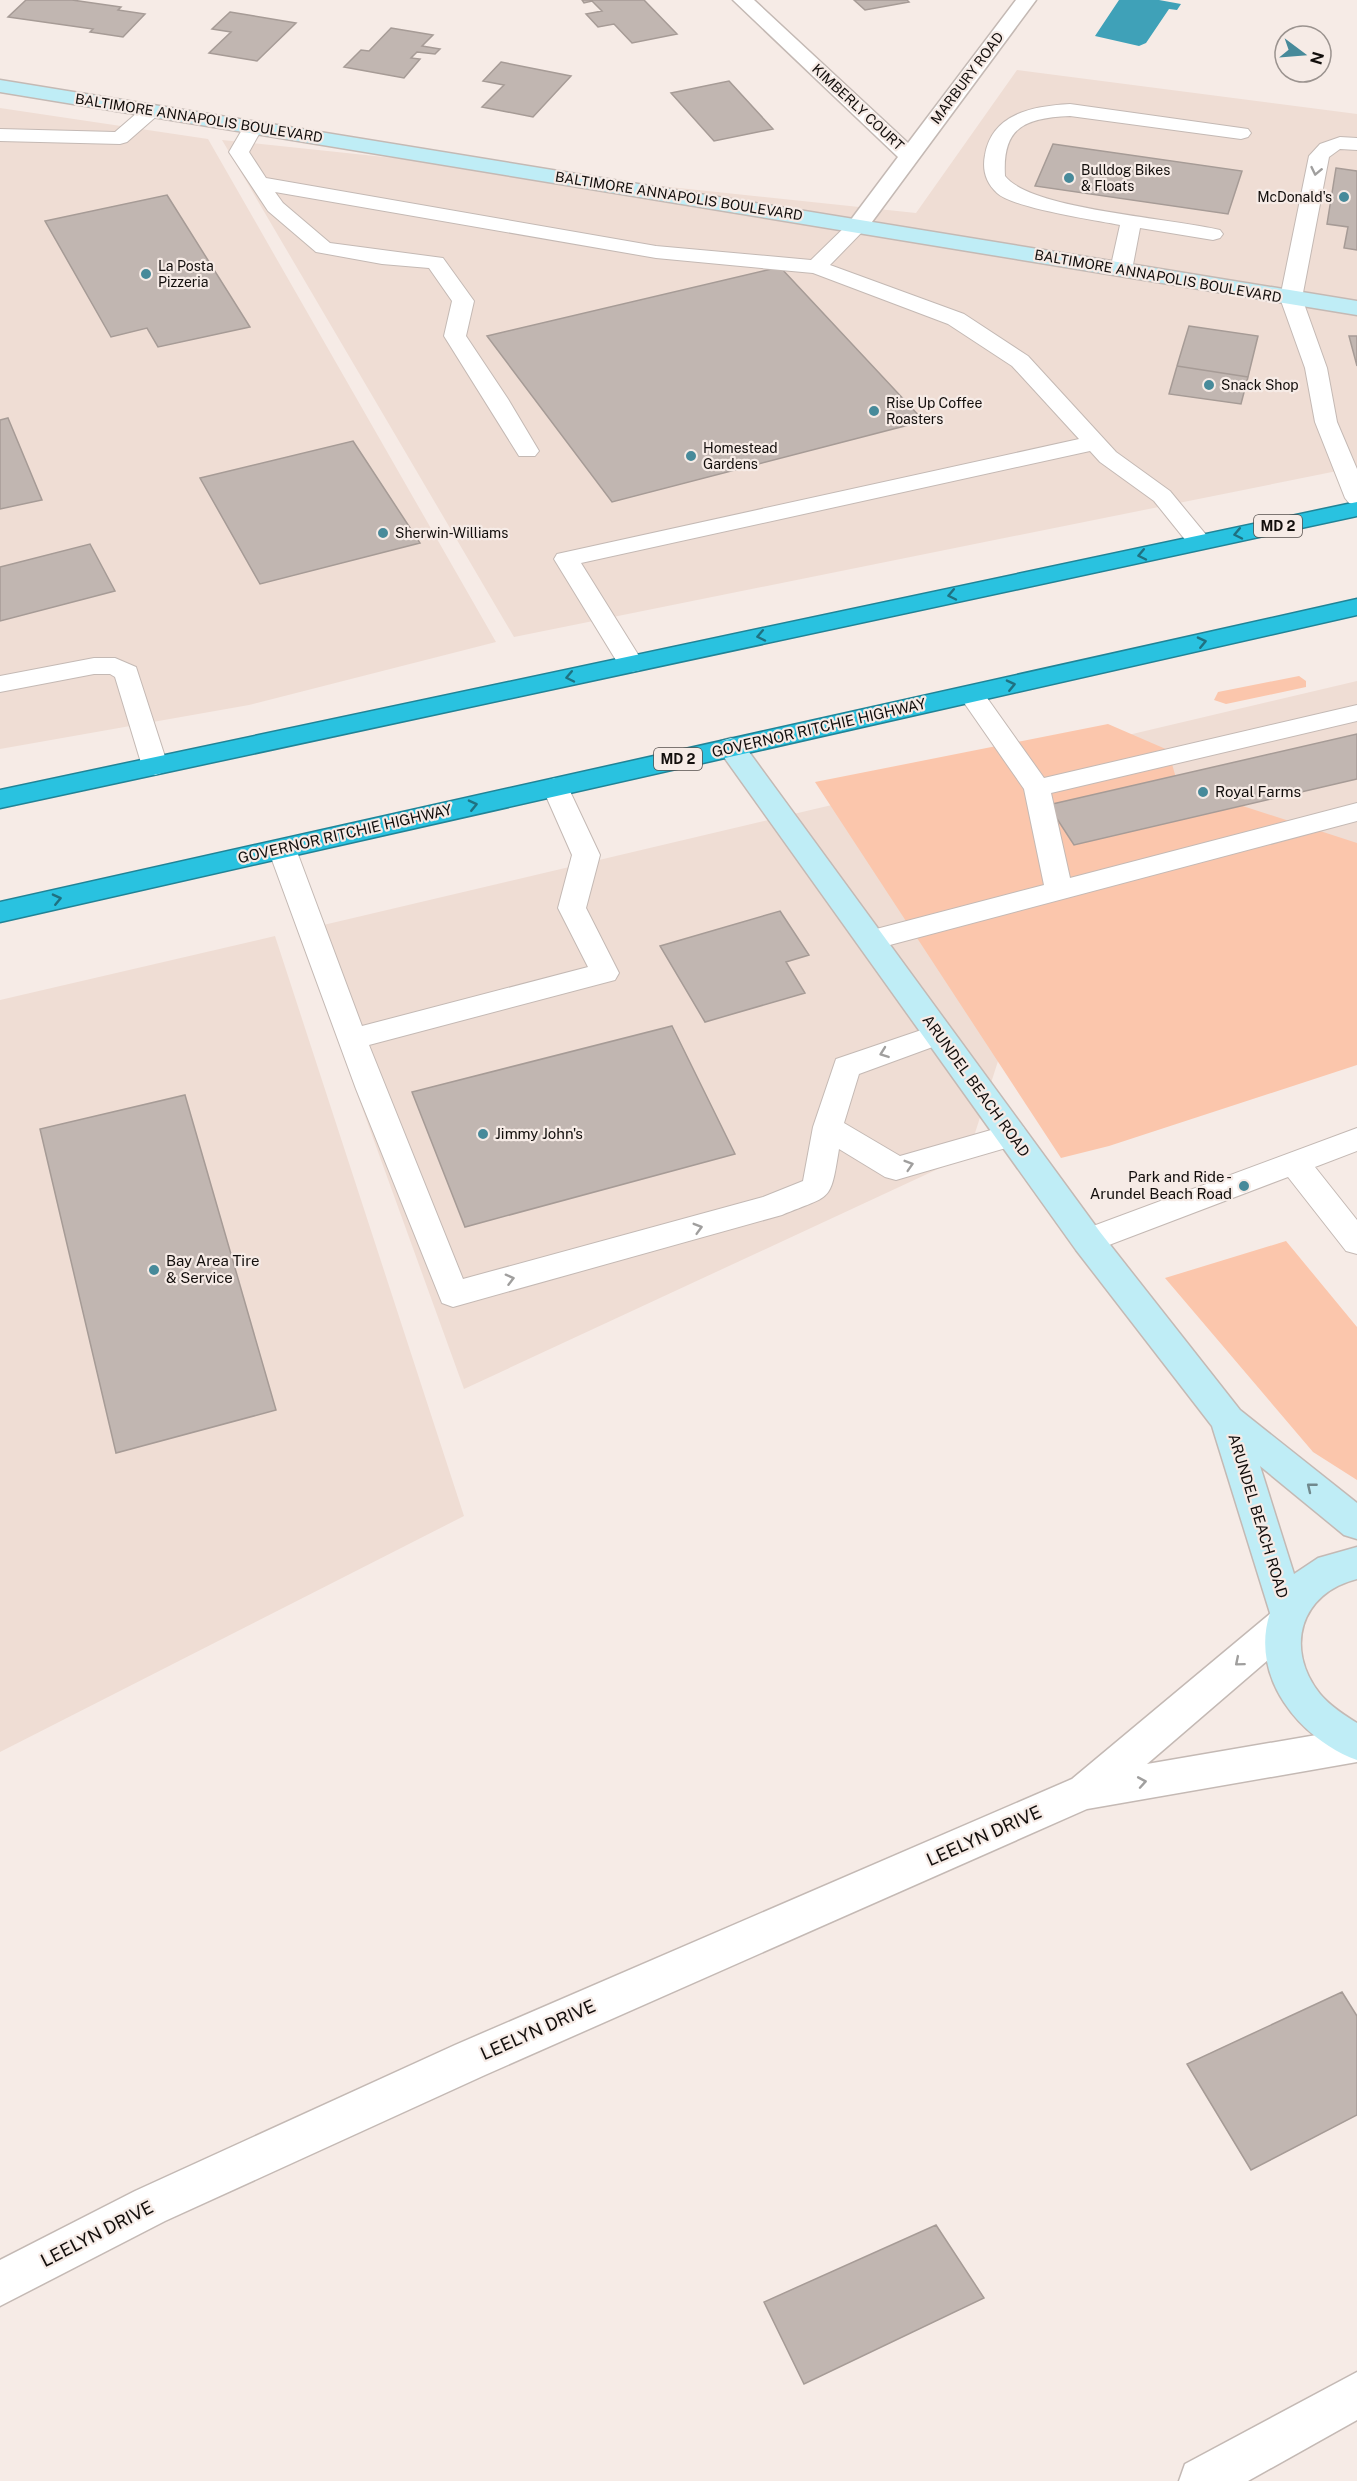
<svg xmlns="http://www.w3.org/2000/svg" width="1357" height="2481" font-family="'Public Sans',sans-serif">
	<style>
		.built { fill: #efddd4 }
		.green { fill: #fbc6ac }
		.water { fill: #3fa1b8 }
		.building { fill: #c1b6b1; stroke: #a69b96; stroke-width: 1.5 }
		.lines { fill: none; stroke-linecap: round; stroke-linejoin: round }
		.lane-casing { stroke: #c4b9b4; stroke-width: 2 }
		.street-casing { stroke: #c4b9b4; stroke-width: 3 }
		.secondary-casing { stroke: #c4b9b4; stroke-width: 3 }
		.highway-casing { stroke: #218396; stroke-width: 3 }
		.lane { fill: #fff; fill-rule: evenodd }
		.street { fill: #fff; fill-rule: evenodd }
		.secondary { fill: #bfedf6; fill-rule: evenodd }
		.highway { fill: #29c2e0; fill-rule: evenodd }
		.oneway { stroke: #a09f9e }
		.oneway2 { stroke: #1f7181 }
		.oneway3 { stroke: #71898d }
		.poi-dot { fill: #478a9a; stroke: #f6ebe6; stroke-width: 2 }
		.labels { text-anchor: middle; stroke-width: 4.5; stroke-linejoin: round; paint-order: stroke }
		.far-street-label { font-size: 14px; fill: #120e0c; stroke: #f6ebe6 }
		.far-poi-label { font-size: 14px; fill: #120e0c; stroke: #f6ebe6; text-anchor: start }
		.shield { fill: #f6ebe6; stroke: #56504d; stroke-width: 1.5 }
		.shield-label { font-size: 14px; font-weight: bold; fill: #120e0c }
		.street-label { font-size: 15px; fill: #120e0c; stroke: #f6ebe6 }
		.poi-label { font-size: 15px; fill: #120e0c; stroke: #f6ebe6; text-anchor: start }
		.near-street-label { font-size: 18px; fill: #120e0c; stroke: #f6ebe6 }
	</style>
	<rect width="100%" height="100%" fill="#f6ebe6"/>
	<path class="built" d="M1017 70 1357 114V467L514 637 222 140 916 213Z
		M0 108 208 139 496 642 249 705 0 749Z
		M1357 681V904L1022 986 968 1155 464 1389 298 931Z
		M275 936 464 1516 0 1752V1000Z"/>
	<path class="green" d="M1299 676 1306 681V687L1226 704 1214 700 1218 692Z
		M1108 724 1168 750 1178 785 1357 843V1065L1109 1146 1061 1158 815 782Z
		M1286 1241 1357 1327V1480L1313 1452 1165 1278Z"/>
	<path class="water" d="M1119 0H1159L1181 4 1177 10 1169 9 1146 43 1139 46 1095 36Z"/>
	<path class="building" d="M26 0H72L121 7 118 10 145 14 123 37 90 32 93 29 8 17Z
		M582 0H644L677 34 632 43 614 24 598 27 586 14 602 11 592 1 584 3Z
		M854 0H907L909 2 865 10Z
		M230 12 296 23 257 61 209 53 231 32 212 29Z
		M391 28 433 35 422 46 440 49 435 54 417 52 411 58 420 59 404 78 344 67 361 50 369 51Z
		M501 62 571 76 533 117 482 107 504 85 483 81Z
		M729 81 773 129 714 141 671 93Z
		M1053 144 1242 171 1228 214 1035 186Z
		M1336 168 1357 171V250L1344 248 1348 227 1327 224Z
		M167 195 250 327 158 347 147 328 111 337 45 221Z
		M780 267 924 421 612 502 487 336Z
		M1189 326 1258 336 1248 377 1177 366Z
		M1349 336H1357V366Z
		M1177 366 1248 377 1241 404 1169 394Z
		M8 418 42 500 0 509V420Z
		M353 441 420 543 260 584 200 478Z
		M90 544 115 591 0 621V567Z
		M1357 734V779L1074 845 1048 805Z
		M780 911 809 955 786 962 805 993 705 1022 660 946Z
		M672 1026 735 1154 465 1227 412 1092Z
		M185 1095 276 1410 116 1453 40 1129Z
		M1342 1992 1357 2016V2115L1251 2170 1187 2064Z
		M936 2225 984 2298 804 2384 764 2302Z"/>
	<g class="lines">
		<defs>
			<path id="lane" d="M152 104 162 110 159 114 127 142 120 144 0 141V129L115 132 145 106Z
				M1070 104 1248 129 1251 133 1248 137 1241 139 1070 116C1025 118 1002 127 1005 176 1031 210 1174 218 1220 230L1223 234 1220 238 1213 240 1140 228 1132 270 1129 275H1113L1110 270 1120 225C1095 220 1013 208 997 193 986 183 982 170 985 155 992 113 1034 106 1070 104Z
				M253 121 260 123 263 127 249 152 266 178 656 246 811 260 851 221H865L868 225 865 229 830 265 964 314 1028 356 1116 452 1170 491 1212 542 1209 547 1200 549 1191 547 1154 501 1100 462 1090 451 581 563 644 664 640 670 631 672 622 670 554 559 557 554 1079 439 1012 366 948 324 813 273 656 258 275 192 283 203 330 243 443 258 474 301 466 336 508 399 539 451 535 456H519L444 336 452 301 429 268 382 264 316 252 268 211 229 152 246 123Z
				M1340 137 1357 138V150L1340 149 1329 157 1302 298 1327 368 1337 422 1357 469V505L1349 503 1345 498 1315 422 1305 368 1280 298 1309 156 1320 144Z
				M94 658H115L136 667 168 766 164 772 155 775 146 772 142 766 115 677 110 674H94L0 692V676Z
				M971 686 980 688 1044 778 1357 705V721L1051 793 1070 878 1357 803V821L871 950 861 947 857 940 861 933 1044 885 1024 789 958 694 962 688Z
				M555 778 564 781 568 787 600 855 586 908 619 973 615 980 369 1045 463 1279 763 1197 803 1181 813 1127 836 1059 939 1024 949 1027 954 1034 949 1041 859 1074 844 1123 900 1156 1012 1124 1023 1127 1027 1135 1023 1143 896 1180 885 1177 839 1149C830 1204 832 1194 782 1215L453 1307 442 1303 356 1089 268 849 272 843 282 840 292 843 296 849 362 1026 588 967 558 908 572 855 542 787 546 781Z
				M1357 1128V1151L1315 1167 1357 1220V1254L1346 1251 1288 1177 1088 1253 1077 1250 1072 1241 1077 1232Z"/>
			<path id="street" d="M733 0H754L908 143 1016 0H1036L866 230H850L847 225 898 157Z
				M1284 1608 1297 1613 1303 1624 1297 1635 1147 1764 1357 1728V1762L1087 1809 485 2075 165 2221 0 2306V2260L135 2191 455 2045 1072 1779 1271 1613Z
				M1357 2372V2420L1248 2481H1179L1185 2464Z"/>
			<path id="secondary" d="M0 80 1357 301V315L0 92Z
				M731 738 741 741 1100 1232 1240 1410 1357 1503V1539L1344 1535 1260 1466 1294 1574 1318 1558 1357 1547V1579C1300 1593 1284 1649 1320 1694 1330 1706 1344 1715 1357 1723V1760C1300 1739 1249 1677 1270 1613L1212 1426 1076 1250 721 753 717 747 721 741Z"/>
			<path id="highway" d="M1357 502V516L0 808V790Z
				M1357 599V615L0 922V902Z"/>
		</defs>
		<use href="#lane" class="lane-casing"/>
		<use href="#street" class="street-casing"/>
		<use href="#secondary" class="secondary-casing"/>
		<use href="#highway" class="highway-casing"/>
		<use href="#lane" class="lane"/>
		<use href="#street" class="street"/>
		<use href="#secondary" class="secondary"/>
		<use href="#highway" class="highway"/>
	</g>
	<defs><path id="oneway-chevron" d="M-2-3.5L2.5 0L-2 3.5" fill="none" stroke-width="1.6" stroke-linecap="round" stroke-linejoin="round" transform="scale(1.5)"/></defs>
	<g class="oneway">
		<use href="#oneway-chevron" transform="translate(1316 171) rotate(102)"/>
		<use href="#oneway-chevron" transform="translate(884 1053) rotate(160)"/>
		<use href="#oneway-chevron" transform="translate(909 1165) rotate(-17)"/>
		<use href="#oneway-chevron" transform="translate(698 1228) rotate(-16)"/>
		<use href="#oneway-chevron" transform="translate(510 1279) rotate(-15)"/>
		<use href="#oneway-chevron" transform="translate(1239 1662) rotate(140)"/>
		<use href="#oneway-chevron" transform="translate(1142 1782) rotate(-10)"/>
	</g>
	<g class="oneway2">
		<use href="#oneway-chevron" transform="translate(1238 534) rotate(168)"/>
		<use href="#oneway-chevron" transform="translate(1142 555) rotate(168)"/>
		<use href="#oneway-chevron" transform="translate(952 595) rotate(168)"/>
		<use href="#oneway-chevron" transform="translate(761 636) rotate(168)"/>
		<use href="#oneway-chevron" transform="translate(1202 642) rotate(-13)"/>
		<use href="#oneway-chevron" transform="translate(570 677) rotate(168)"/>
		<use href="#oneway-chevron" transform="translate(1011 685) rotate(-13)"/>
		<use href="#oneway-chevron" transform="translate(473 805) rotate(-13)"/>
		<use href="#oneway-chevron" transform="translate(57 899) rotate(-13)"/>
	</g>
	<use class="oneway3" href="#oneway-chevron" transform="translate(1311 1487) rotate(-141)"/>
	<g class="poi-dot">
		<circle cx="1069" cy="178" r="6"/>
		<circle cx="1344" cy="197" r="6"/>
		<circle cx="146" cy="274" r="6"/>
		<circle cx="1209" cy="385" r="6"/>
		<circle cx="874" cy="411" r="6"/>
		<circle cx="691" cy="456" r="6"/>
		<circle cx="383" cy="533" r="6"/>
		<circle cx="1203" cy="792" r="6"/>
		<circle cx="483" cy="1134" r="6"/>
		<circle cx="1244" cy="1186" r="6"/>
		<circle cx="154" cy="1270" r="6"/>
	</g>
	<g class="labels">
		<g class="far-street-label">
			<text transform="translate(967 78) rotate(-53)" y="5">MARBURY ROAD</text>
			<text transform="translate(858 107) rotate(43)" y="5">KIMBERLY COURT</text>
			<text transform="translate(199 118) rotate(9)" y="5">BALTIMORE ANNAPOLIS BOULEVARD</text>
			<text transform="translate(679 196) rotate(9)" y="5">BALTIMORE ANNAPOLIS BOULEVARD</text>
			<text transform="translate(1158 276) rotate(10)" y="5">BALTIMORE ANNAPOLIS BOULEVARD</text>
		</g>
		<g class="far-poi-label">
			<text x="1081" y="175">Bulldog Bikes<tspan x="1081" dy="16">&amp; Floats</tspan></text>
			<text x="1332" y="202" text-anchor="end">McDonald's</text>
			<text x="158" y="271">La Posta<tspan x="158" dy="16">Pizzeria</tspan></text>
			<text x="1221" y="390">Snack Shop</text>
			<text x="886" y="408">Rise Up Coffee<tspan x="886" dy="16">Roasters</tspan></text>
			<text x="703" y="453">Homestead<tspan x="703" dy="16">Gardens</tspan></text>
			<text x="395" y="538">Sherwin-Williams</text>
		</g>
		<g class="shield">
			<rect x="1254" y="515" width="48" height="22" rx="4.5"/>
			<rect x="654" y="748" width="48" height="22" rx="4.5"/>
		</g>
		<g class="shield-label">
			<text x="1278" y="531">MD 2</text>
			<text x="678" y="764">MD 2</text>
		</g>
		<g class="street-label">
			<text transform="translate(819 728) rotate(-13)" y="5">GOVERNOR RITCHIE HIGHWAY</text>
			<text transform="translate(345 834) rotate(-13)" y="5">GOVERNOR RITCHIE HIGHWAY</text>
			<text transform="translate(976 1086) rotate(54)" y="5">ARUNDEL BEACH ROAD</text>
			<text transform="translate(1258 1516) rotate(73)" y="5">ARUNDEL BEACH ROAD</text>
		</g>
		<g class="poi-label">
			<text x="1215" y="797">Royal Farms</text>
			<text x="495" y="1139">Jimmy John's</text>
			<text x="1232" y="1182" text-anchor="end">Park and Ride -<tspan x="1232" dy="17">Arundel Beach Road</tspan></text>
			<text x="166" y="1266">Bay Area Tire<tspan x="166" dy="17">&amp; Service</tspan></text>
		</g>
		<g class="near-street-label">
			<text transform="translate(984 1836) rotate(-24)" y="6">LEELYN DRIVE</text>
			<text transform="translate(538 2030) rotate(-24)" y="6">LEELYN DRIVE</text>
			<text transform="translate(97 2234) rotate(-27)" y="6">LEELYN DRIVE</text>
		</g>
	</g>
	<g transform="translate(1303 54) rotate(106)"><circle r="28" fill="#f6ebe6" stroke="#9b938f" stroke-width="1.5"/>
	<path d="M0-4.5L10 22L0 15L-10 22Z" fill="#478a9a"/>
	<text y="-9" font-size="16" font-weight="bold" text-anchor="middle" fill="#120e0c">N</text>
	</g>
</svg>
